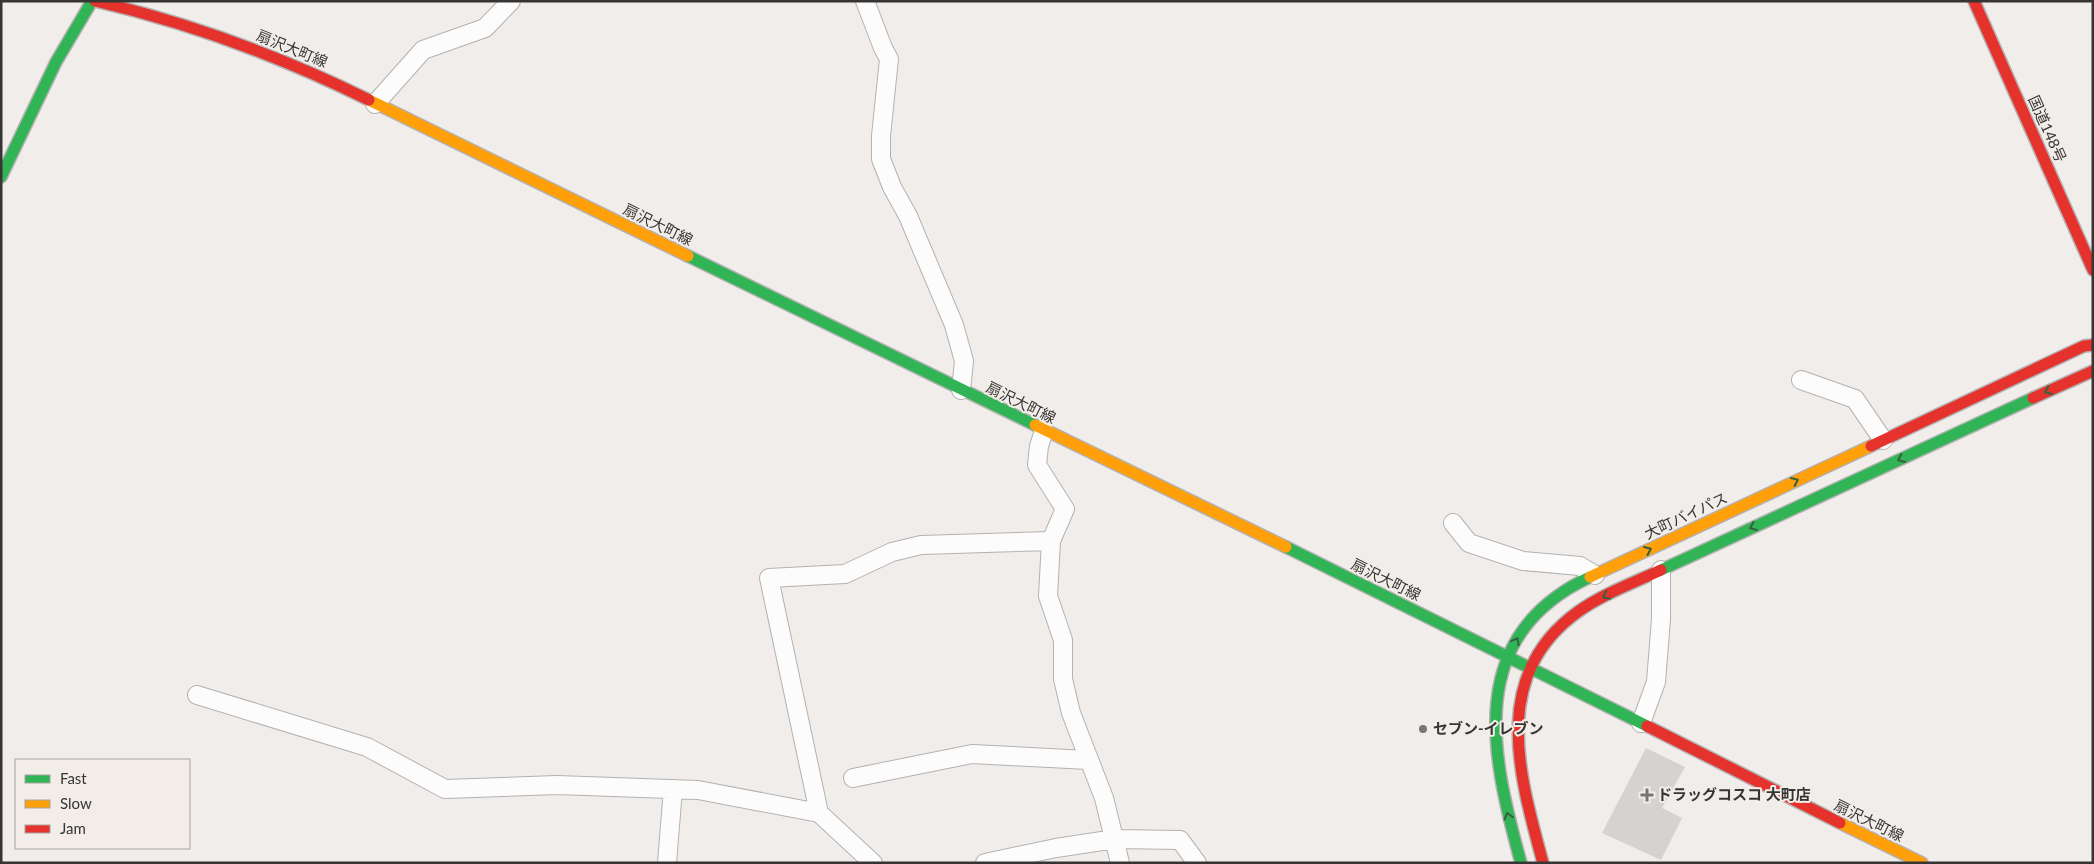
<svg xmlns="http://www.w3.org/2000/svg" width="2094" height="864" font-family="Lato,'Noto Sans JP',sans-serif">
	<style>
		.building { fill: #d5d3d2 }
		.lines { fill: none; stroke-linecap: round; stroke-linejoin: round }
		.street-casing { stroke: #b4b2b1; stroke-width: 20 }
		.fast-casing { stroke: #b4b2b1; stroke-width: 14 }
		.slow-casing { stroke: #b4b2b1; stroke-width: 14 }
		.jam-casing { stroke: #b4b2b1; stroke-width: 14 }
		.street { stroke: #fdfcfc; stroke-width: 18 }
		.fast { stroke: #30b455; stroke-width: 11 }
		.slow { stroke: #ff9f0a; stroke-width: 11 }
		.jam { stroke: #e5322d; stroke-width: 11 }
		.oneway { stroke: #35613f }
		.poi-dot { fill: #787573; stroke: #f2ede9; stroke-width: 2 }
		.labels { text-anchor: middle; stroke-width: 4; stroke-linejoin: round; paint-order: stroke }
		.street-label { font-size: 15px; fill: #373533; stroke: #f2ede9 }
		.poi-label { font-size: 15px; font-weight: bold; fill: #373533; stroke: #f2ede9; text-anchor: start }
	</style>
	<rect width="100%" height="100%" fill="#f0edeb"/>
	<path class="building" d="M1646 748 1685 767 1662 808 1682 818 1661 860 1602 833Z"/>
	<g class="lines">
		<defs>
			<path id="street" d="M865 1 883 48 889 59 881 136V159L892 187 908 216 954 325 964 361 961 390
				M375 104 423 50 485 28 511 1
				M1801 380 1855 399 1883 440
				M1044 431 1039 446 1037 465 1065 509 1051 541 1048 596 1063 640V679L1071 713 1104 798 1120 863
				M1453 523 1469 543 1523 561 1580 566 1595 575
				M197 695 367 747 445 789 557 785 698 790 819 813 873 863
				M1641 723 1656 682 1661 619V570
				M853 778 972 754 1088 760
				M819 813 769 578 845 574 892 552 921 545 1051 541
				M667 863 673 789
				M985 863 1056 848 1115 839 1180 840 1197 863"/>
			<path id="fast" d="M1 177 56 62 92 1
				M688 256 1035 425
				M1286 547 1647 726
				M1661 570 2033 398
				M1521 863C1491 754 1464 636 1590 577"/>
			<path id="slow" d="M369 100 688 256
				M1035 425 1286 547
				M1590 577 1871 446
				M1840 823 1922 863"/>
			<path id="jam" d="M95 1C190 23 282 57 369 100
				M1974 1 2093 270
				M2033 398 2093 371
				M1871 446 2084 346 2093 345
				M1647 726 1840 823
				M1543 863C1519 774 1489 675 1579 611 1603 594 1633 583 1661 570"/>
		</defs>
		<use href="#street" class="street-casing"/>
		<use href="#fast" class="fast-casing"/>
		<use href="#slow" class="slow-casing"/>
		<use href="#jam" class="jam-casing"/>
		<use href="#street" class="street"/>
		<use href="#fast" class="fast"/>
		<use href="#slow" class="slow"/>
		<use href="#jam" class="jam"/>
	</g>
	<defs><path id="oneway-chevron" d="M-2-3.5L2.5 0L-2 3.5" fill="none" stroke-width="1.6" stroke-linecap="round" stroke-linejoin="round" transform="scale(1.25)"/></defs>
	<g class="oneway">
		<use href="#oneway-chevron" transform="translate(2048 391) rotate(155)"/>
		<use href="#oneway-chevron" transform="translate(1901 459) rotate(155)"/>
		<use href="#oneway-chevron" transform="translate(1795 481) rotate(-25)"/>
		<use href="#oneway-chevron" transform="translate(1753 527) rotate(155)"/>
		<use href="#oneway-chevron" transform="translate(1648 550) rotate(-25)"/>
		<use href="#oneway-chevron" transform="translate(1606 596) rotate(151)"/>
		<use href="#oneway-chevron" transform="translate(1516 641) rotate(-61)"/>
		<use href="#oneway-chevron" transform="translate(1508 816) rotate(-105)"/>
	</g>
	<g class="poi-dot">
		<circle cx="1423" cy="729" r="5"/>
		<path d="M1644.5 787.5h5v5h5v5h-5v5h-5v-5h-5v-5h5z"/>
	</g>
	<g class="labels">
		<g class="street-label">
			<text transform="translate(292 49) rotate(22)" y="5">扇沢大町線</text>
			<text transform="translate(2047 129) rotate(66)" y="5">国道148号</text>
			<text transform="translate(658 225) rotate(26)" y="5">扇沢大町線</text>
			<text transform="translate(1021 403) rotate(26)" y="5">扇沢大町線</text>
			<text transform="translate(1686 516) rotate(-25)" y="5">大町バイパス</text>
			<text transform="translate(1386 580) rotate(26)" y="5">扇沢大町線</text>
			<text transform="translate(1869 821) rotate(26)" y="5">扇沢大町線</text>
		</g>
		<g class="poi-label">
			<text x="1433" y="734">セブン-イレブン</text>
			<text x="1657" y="800">ドラッグコスコ 大町店</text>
		</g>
	</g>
	<rect width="2094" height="864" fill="none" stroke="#373533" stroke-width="5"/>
	<rect x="15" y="759" width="175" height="90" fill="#f2ede9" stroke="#a7a3a0"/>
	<rect x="25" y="775" width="25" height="8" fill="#30b455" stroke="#a7a3a0"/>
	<text x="60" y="784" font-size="15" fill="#373533">Fast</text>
	<rect x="25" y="800" width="25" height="8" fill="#ff9f0a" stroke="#a7a3a0"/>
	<text x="60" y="809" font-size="15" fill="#373533">Slow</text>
	<rect x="25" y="825" width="25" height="8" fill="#e5322d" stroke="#a7a3a0"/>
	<text x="60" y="834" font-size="15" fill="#373533">Jam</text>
</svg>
